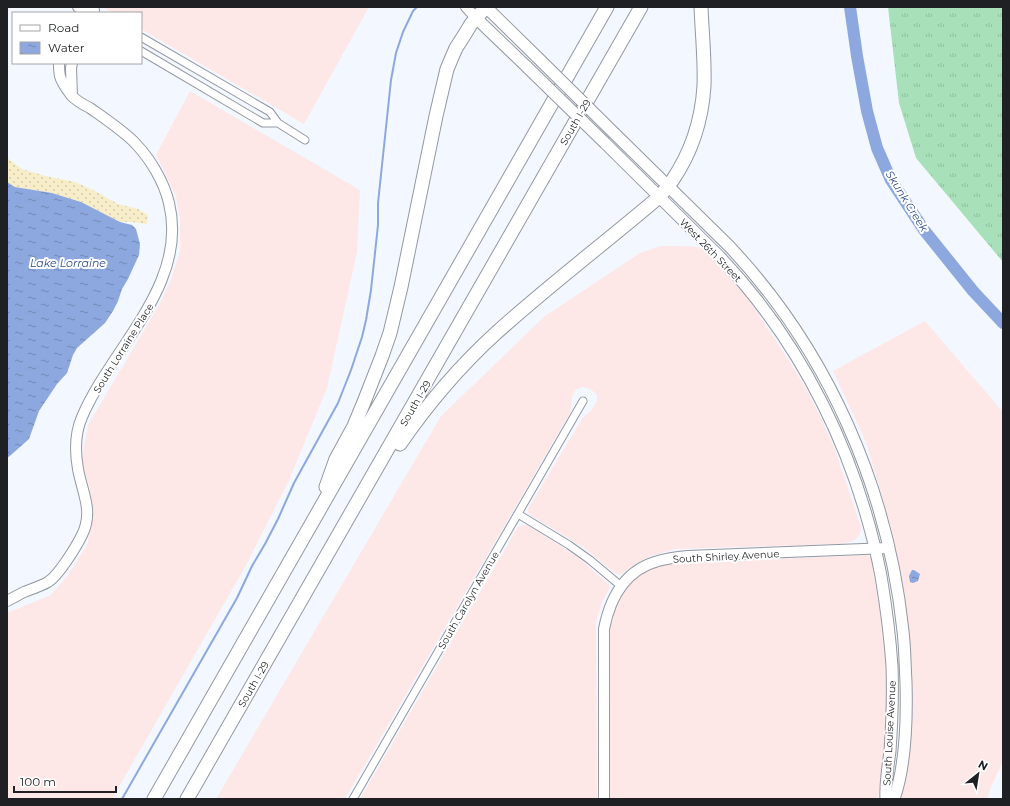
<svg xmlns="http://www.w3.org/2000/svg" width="1010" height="806" font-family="Montserrat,sans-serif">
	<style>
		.commercial { fill: #fde7e7 }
		.grass { fill: url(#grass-tufts) }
		.sand { fill: url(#sand-dots) }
		.water { fill: url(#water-ripples) }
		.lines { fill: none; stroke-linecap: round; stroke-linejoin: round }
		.stream { stroke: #8da8df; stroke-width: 2 }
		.river { stroke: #8da8df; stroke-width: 12 }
		.street-casing { stroke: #9398a1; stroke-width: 9 }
		.secondary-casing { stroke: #9398a1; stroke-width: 12 }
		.primary-casing { stroke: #9398a1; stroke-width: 13 }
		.highway-casing { stroke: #9398a1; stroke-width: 15 }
		.street { stroke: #fff; stroke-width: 7 }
		.secondary { stroke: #fff; stroke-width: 10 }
		.primary { stroke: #fff; stroke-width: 11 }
		.highway { stroke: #fff; stroke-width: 13 }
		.primary-bridge-casing { stroke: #9398a1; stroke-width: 13; stroke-linecap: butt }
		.primary-bridge { stroke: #fff; stroke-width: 11 }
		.labels { text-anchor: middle; stroke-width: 4; stroke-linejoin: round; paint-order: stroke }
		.street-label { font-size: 10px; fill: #1e2023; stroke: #fff }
		.water-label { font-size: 11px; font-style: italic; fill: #2f4c8f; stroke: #fff }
	</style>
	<defs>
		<pattern id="grass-tufts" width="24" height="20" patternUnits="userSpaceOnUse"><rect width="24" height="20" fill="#a8e0ba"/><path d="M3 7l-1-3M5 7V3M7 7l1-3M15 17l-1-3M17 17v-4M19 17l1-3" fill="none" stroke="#90c0a0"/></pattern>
		<pattern id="sand-dots" width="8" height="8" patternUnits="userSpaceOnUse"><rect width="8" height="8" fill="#f7edc8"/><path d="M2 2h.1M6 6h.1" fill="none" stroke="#d3cbac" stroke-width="1.8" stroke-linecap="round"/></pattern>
		<pattern id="water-ripples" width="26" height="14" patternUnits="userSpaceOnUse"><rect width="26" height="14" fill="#8da8df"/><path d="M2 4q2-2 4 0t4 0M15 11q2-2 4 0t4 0" fill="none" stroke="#7388b4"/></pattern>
	</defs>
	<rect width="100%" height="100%" fill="#f3f7ff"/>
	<path class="commercial" d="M102 7H369L304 124 141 29V13H113Z
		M190 91 360 190 357 252 327 388 289 480 245 567 112 799H7V613L51 595 68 575 88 543 93 507 89 485 82 464 84 447 88 425 159 305 171 280 180 251V219L176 196 156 155Z
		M661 246H677L701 247 746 296 776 341 801 380 817 410 834 447 861 527 860 534 856 539 850 542 840 544 675 549 650 556 635 564 624 572 620 575 615 573 583 547 529 514 528 512V509L583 417 591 411 597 401V395L594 392 590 389 583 387 577 389 574 392 572 398 570 413 345 799H216L441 416 545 316 640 253Z
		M925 321 1003 412V761L991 787 987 799H901L907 762 900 578 893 534 866 442 833 371Z
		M523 525H527L579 558 608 584 610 587 602 602 596 622 597 799H360L518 527Z
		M867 555 869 556 871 558 884 633 887 693 885 740 878 799H610L609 630 612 613 620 598 626 589 636 578 653 568 667 564Z"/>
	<path class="grass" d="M888 7H1003V262L916 158 899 103Z"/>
	<path class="sand" d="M7 158 22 169 45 176 75 182 93 190 118 204 138 209 148 215 147 224 131 222H120L81 202 52 193 15 187 7 182Z"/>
	<path class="water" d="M7 182 15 187 52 193 81 202 120 222 132 225 136 229 140 244 139 255 128 279 122 289 118 301 113 311 105 323 77 348 73 355 67 373 57 384 39 411 29 439 11 455 7 458Z
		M912 570H914L920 574 918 581 913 583 910 582 909 576Z"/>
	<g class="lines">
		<path class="stream" d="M122 799 237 598 252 566 265 544 278 519 294 483 338 403 351 370 362 337 366 320 371 290 378 225V203L391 80 396 53 403 32 413 11 417 7"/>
		<path class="river" d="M850 7 857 56 867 111 877 148 891 180 924 230 973 291 1003 323"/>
		<defs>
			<path id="street" d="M141 37 270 112 278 123 305 140
				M141 51 263 123H278
				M518 514 569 545 590 560 621 586
				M353 799 583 401"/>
			<path id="secondary" d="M78 7 82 9 94 10
				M466 7 476 18
				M72 63 71 68 72 96
				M7 601C13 598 18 595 24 592 32 589 41 586 48 582 59 575 76 547 82 535 94 511 82 492 78 469 75 452 75 433 82 417 111 348 189 285 169 203 164 182 151 160 136 144 125 132 104 118 90 108 84 105 76 101 71 95 68 91 61 81 60 76 59 72 59 67 59 63
				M604 799V629C610 598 625 570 658 561 668 558 678 557 688 556L889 548"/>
			<path id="primary" d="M486 7 537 57
				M476 18 527 67
				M615 134 729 246C828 351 888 488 903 631 905 648 905 665 906 682 907 718 906 765 894 799
				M605 143 719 256C803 344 858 457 881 576 886 606 890 636 892 666 893 694 892 723 890 751 888 767 885 783 886 799"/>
			<path id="highway" d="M400 444C427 405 460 366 495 334 548 286 605 243 659 197 663 192 668 187 672 181 691 153 702 119 704 86 705 60 702 33 701 7
				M326 487 336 459 354 426 364 402 382 356 390 333 401 287 436 116 447 69 456 48 465 34 471 24 486 7
				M154 799C306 535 455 270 607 7
				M187 799 641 7"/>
		</defs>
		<use href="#street" class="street-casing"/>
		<use href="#secondary" class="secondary-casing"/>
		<use href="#primary" class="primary-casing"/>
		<use href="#highway" class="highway-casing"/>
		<use href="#street" class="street"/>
		<use href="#secondary" class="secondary"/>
		<use href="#primary" class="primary"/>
		<use href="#highway" class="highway"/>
		<defs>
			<path id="primary-bridge" d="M537 57 615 134
				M527 67 605 143"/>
		</defs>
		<use href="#primary-bridge" class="primary-bridge-casing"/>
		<use href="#primary-bridge" class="primary-bridge"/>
	</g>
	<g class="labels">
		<g class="street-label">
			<text transform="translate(575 122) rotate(-60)" y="4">South I-29</text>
			<text transform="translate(711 250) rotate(46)" y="4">West 26th Street</text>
			<text transform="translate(123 348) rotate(-58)" y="4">South Lorraine Place</text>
			<text transform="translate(415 403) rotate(-60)" y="4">South I-29</text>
			<text transform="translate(726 556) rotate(-3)" y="4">South Shirley Avenue</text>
			<text transform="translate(468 600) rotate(-60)" y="4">South Carolyn Avenue</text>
			<text transform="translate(253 684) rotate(-60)" y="4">South I-29</text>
			<text transform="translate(889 733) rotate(-87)" y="4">South Louise Avenue</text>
		</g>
		<g class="water-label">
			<text transform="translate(907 201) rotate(58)" y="4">Skunk Creek</text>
			<text x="68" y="267">Lake Lorraine</text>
		</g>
	</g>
	<rect width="1010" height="806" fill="none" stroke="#1e2023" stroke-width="16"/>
	<rect x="12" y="12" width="130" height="52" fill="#ffffff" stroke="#a5a6a7"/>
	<rect x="20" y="25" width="20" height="6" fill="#ffffff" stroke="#a5a6a7"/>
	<text x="48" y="32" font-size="12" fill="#1e2023">Road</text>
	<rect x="20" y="42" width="20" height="12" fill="url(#water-ripples)" stroke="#a5a6a7"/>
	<text x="48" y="52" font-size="12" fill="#1e2023">Water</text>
	<g transform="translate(978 774) rotate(30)" stroke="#ffffff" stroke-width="3" paint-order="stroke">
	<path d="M0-3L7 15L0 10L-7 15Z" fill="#1e2023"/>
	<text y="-6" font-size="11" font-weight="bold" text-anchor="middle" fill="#1e2023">N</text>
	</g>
	<path d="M14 786v6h102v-6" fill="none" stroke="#1e2023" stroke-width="2"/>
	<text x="20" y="786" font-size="12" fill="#1e2023" stroke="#ffffff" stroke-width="3" paint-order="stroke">100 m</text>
</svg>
